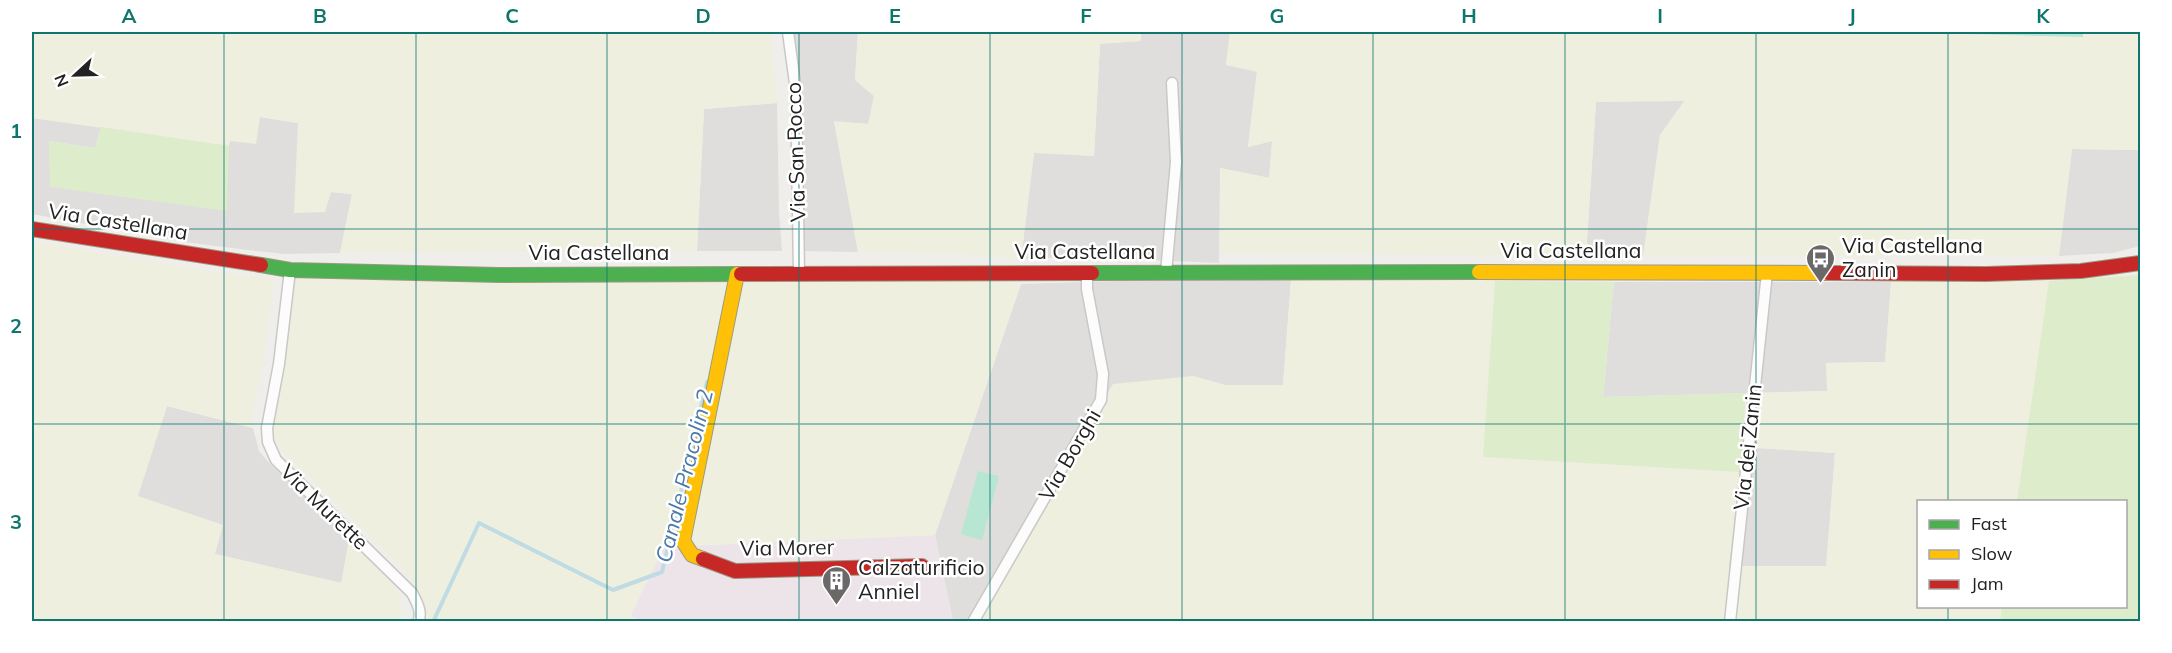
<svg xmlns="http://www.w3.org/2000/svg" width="2172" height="653" font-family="Mulish,sans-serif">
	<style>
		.residential { fill: #dfdedc }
		.industrial { fill: #ede4e9 }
		.farmland { fill: #efefdf }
		.grass { fill: #ddeccb }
		.pitch { fill: #b7e6d2 }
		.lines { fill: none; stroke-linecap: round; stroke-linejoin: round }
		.stream { stroke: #bfdbe3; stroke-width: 4 }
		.street-casing { stroke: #c9c8c7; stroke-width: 13 }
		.fast-casing { stroke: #999a82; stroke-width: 16 }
		.slow-casing { stroke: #999a82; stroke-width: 16 }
		.jam-casing { stroke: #999a82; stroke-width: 16 }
		.street { stroke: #fdfcfc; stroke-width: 10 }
		.fast { stroke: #4caf50; stroke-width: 14 }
		.slow { stroke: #ffc107; stroke-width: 14 }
		.jam { stroke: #c62828; stroke-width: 14 }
		.grid { fill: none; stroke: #0f766e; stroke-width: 1.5; stroke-opacity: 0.55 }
		.labels { text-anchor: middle; stroke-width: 5; stroke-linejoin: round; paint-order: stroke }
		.street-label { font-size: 21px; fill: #222; stroke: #fff }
		.poi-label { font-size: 21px; fill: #222; stroke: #fff; text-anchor: start }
		.water-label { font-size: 22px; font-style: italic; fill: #4a7aab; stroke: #fff }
		.neatline { fill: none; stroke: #0f766e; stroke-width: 2 }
		.grid-label { font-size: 20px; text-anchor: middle; font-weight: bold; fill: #0f766e }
	</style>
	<rect width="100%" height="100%" fill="#f0eeeb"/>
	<path class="residential" d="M790 32H858L855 80 874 96 868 124 834 122 858 252 801 251Z
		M1141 32H1230L1226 64 1257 71 1248 147 1272 141 1270 178 1220 168 1219 263 1078 257 1021 259 1034 152 1094 156 1100 43 1140 41Z
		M1685 100 1660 135 1643 257 1586 256 1596 102Z
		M777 103 779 211 782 251H697L704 109Z
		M260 117 298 123 330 192 352 194 340 253 285 254 248 250 184 242 32 214V118L101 127 95 148 49 141 51 187 229 141Z
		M2072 149 2140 150V246L2113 253 2059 256Z
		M1291 280 1283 385H1225L1193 376 971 621H953L935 535 1021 284 1117 281Z
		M1614 282H1891L1885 362 1826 363 1828 391 1603 397Z
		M167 406 253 428 259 451 270 464 349 540 342 583 215 554 137 496Z
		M1742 447 1835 453 1827 566H1728Z"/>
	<path class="industrial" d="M935 535 953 622H642L630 617 664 547Z"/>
	<path class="farmland" d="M32 32H771L777 103 704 109 697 251 340 253 352 194 331 192 325 212 294 213 298 123 260 117 256 144 230 141 229 146 32 118Z
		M858 32H1141V41L1100 44 1094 156 1034 153 1021 259 963 254 858 252 834 121 869 124 874 96 855 80Z
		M1230 32H1896L2082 37 2083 32H2140V150L2072 149 2059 256 1643 257 1660 135 1685 101 1596 102 1586 256 1220 253V168L1269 178 1272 141 1248 147 1257 72 1226 65Z
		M32 241 180 267 274 279 265 350 252 418 253 428 167 406 138 496 223 525 215 554 341 583 349 540 389 579 399 594 402 613 398 621H32Z
		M723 276 962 280 1021 284 935 535 664 547 630 616 642 621H418L419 599 415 585 403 568 283 452 276 442 272 432 292 279Z
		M1291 280 1495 281 1483 457 1740 472 1729 566H1826L1835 453 1742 447 1746 393 1827 391 1826 363 1885 362 1891 282 2049 281 2017 501 1918 502V606L2002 607 2000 621 971 622 1113 384 1193 376 1225 385H1283Z"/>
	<path class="grass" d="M101 127 229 146 227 211 50 187 49 141 95 148Z
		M2140 275V621H2000L2002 607 2126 606V502L2017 501 2049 281Z
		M1495 281 1614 282 1603 397 1746 393 1740 472 1483 457Z"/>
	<path class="pitch" d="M1896 32H2083V37Z
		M978 471 999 476 982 540 961 534Z"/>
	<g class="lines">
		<path class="stream" d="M433 622 479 523 613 590 662 572 707 382"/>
		<defs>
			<path id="street" d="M788 32 796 91 799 273
				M290 270 279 364 267 428 268 442 276 460 412 593C416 601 423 612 418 622
				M1166 273 1176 162 1172 83
				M973 622 1101 400 1103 374 1087 289V272
				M1730 622 1767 273"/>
			<path id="fast" d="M261 265 290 270 499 275 741 274
				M1092 273 1479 272"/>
			<path id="slow" d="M1479 272 1828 273
				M703 559 692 555 683 541 737 274"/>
			<path id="jam" d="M32 229 261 265
				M1828 273 1986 274 2081 271 2140 263
				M741 274 1092 273
				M703 559 735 571 922 566"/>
		</defs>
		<use href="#street" class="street-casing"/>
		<use href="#fast" class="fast-casing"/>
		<use href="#slow" class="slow-casing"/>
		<use href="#jam" class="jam-casing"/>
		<use href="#street" class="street"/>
		<use href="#fast" class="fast"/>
		<use href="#slow" class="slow"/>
		<use href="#jam" class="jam"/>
	</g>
	<path class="grid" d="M224 32V622M416 32V622M607 32V622M799 32V622M990 32V622M1182 32V622M1373 32V622M1565 32V622M1756 32V622M1948 32V502M32 229H2140M32 424H2140M1948 606V622"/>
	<defs>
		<symbol id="bus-pin" viewBox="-11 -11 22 30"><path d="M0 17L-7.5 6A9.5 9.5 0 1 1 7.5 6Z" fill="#6a6968" stroke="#fff"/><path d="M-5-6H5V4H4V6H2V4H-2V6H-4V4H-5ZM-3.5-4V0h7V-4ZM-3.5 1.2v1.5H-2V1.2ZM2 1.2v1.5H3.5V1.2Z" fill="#fff"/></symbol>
		<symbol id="building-pin" viewBox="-11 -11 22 30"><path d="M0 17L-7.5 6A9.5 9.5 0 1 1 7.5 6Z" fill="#6a6968" stroke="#fff"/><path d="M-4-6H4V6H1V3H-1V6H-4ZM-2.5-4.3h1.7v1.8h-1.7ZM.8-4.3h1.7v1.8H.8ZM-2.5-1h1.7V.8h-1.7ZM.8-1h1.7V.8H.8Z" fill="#fff"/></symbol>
	</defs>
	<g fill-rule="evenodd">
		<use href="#bus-pin" x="1804" y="242" width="33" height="45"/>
		<use href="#building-pin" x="820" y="564" width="33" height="45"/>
	</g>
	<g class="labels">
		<g class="street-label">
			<text transform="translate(796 152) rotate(-92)" y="7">Via San Rocco</text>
			<text transform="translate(118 222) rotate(9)" y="7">Via Castellana</text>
			<text x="1571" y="258">Via Castellana</text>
			<text x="1085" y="259">Via Castellana</text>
			<text x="599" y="260">Via Castellana</text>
			<text transform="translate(1748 447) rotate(-84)" y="7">Via dei Zanin</text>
			<text transform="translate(1070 455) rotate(-60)" y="7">Via Borghi</text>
			<text transform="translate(324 507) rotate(44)" y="7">Via Murette</text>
			<text transform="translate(787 548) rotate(-1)" y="7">Via Morer</text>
		</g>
		<g class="poi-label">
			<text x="1842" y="253">Via Castellana<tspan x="1842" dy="24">Zanin</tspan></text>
			<text x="858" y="575">Calzaturificio<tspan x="858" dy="24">Anniel</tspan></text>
		</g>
		<g class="water-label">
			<text transform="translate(684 476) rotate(-76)" y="8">Canale Pracolin 2</text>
		</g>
	</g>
	<rect width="2172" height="653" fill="none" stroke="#ffffff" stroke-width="66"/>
	<rect x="1917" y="500" width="210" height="108" fill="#ffffff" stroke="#a7a7a7" stroke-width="1.5"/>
	<rect x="1929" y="520" width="30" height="9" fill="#4caf50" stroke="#a7a7a7" stroke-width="1.5"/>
	<text x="1971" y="530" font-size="18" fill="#222222">Fast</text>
	<rect x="1929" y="550" width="30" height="9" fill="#ffc107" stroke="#a7a7a7" stroke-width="1.5"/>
	<text x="1971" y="560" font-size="18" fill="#222222">Slow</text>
	<rect x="1929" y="580" width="30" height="9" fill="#c62828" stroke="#a7a7a7" stroke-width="1.5"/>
	<text x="1971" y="590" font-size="18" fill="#222222">Jam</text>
	<g transform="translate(75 75) rotate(248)" stroke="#ffffff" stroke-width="4.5" paint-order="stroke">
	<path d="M0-4.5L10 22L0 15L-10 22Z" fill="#222222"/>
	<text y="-9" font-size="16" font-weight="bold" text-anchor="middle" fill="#222222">N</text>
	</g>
	<rect x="33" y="33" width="2106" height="587" class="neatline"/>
	<g class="grid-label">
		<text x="129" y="23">A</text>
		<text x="320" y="23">B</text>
		<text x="512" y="23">C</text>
		<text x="703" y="23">D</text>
		<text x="895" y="23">E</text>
		<text x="1086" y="23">F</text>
		<text x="1277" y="23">G</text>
		<text x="1469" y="23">H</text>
		<text x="1660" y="23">I</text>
		<text x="1852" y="23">J</text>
		<text x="2043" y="23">K</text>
		<text x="16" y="138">1</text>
		<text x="16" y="333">2</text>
		<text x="16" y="529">3</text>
	</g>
</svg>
